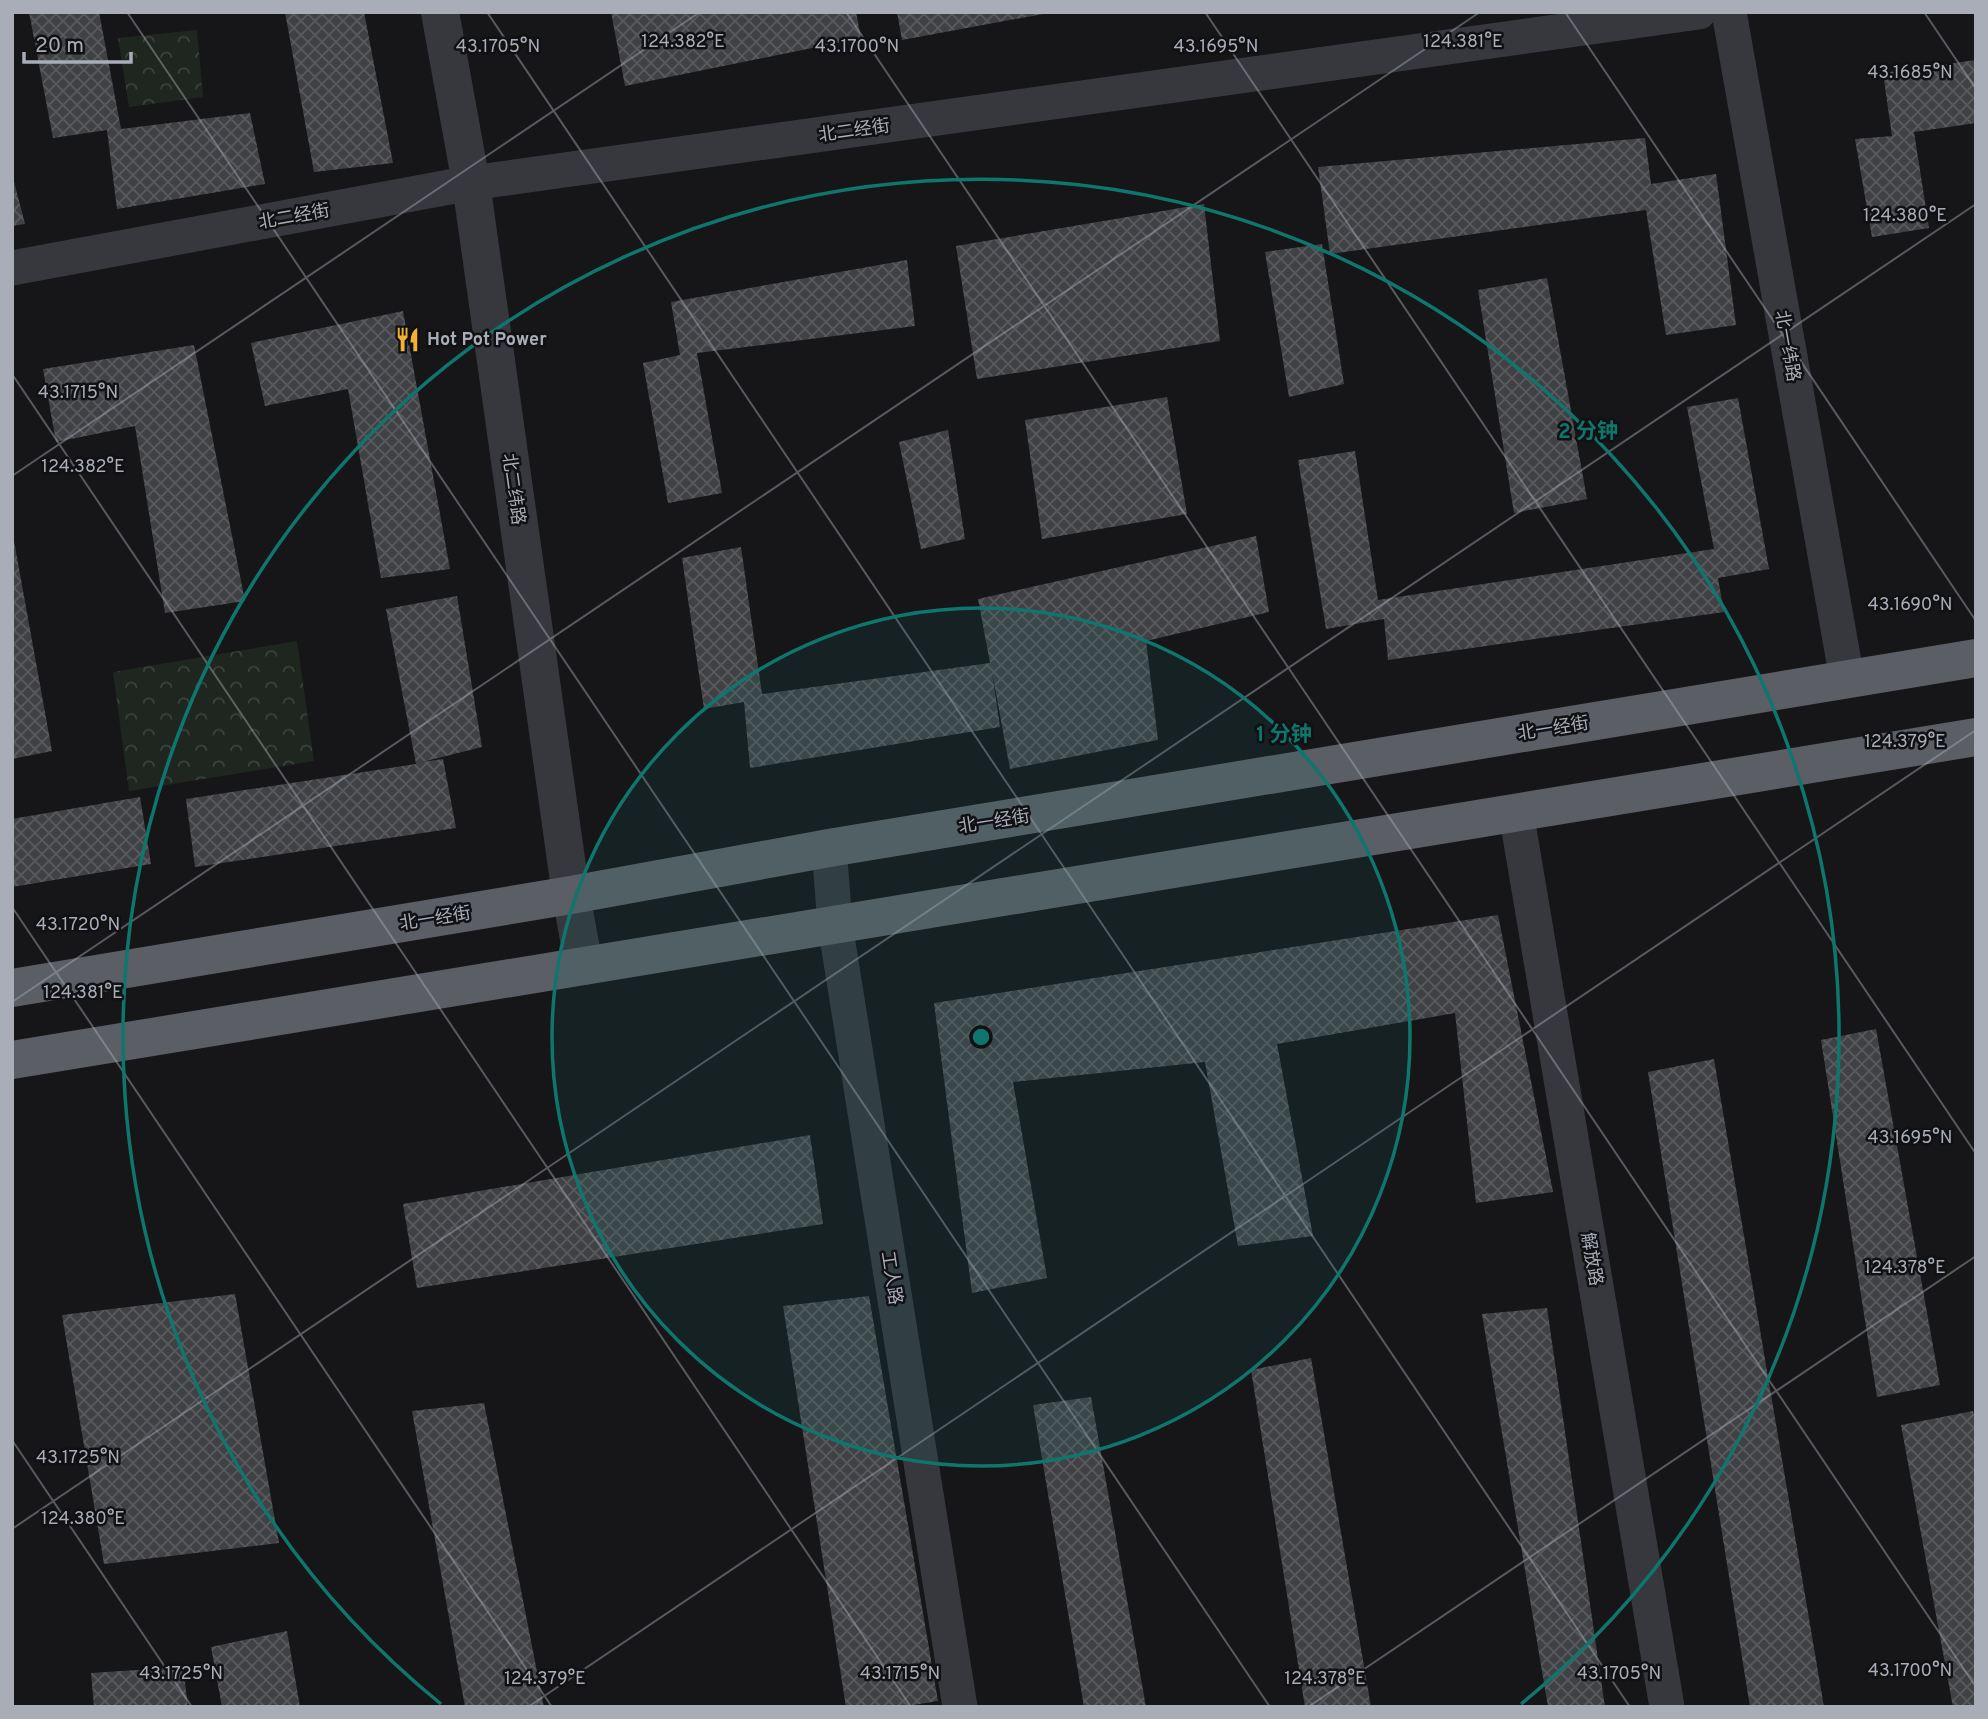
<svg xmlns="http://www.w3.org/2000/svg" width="1988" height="1719" font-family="Overpass,'Noto Sans SC',sans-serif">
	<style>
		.park { fill: url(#park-crowns) }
		.building { fill: url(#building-cross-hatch) }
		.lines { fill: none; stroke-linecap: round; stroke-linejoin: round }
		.minor { stroke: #37383d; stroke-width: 35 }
		.tertiary { stroke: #37383d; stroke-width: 38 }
		.trunk { stroke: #5b5e65; stroke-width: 38 }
		.ticks { fill: none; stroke: #a8adb8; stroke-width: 2; stroke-opacity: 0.45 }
		.ring { fill: none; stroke: #0f766e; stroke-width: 3.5 }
		.labels { text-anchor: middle; stroke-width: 5; stroke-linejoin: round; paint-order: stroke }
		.street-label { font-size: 18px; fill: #a8adb8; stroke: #111113 }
		.poi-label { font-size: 18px; font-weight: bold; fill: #a8adb8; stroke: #111113; text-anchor: start }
		.ticks-label { font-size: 18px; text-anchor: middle; fill: #a8adb8; stroke: #111113; stroke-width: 5; stroke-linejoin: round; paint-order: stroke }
		.centre { fill: #0f766e; stroke: #111113; stroke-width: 3.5 }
		.ring-label { font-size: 21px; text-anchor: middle; font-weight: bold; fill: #0f766e; stroke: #111113; stroke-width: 5; stroke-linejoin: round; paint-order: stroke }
	</style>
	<defs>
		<pattern id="park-crowns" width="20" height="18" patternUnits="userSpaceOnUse" patternTransform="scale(1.75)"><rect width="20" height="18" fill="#1e261f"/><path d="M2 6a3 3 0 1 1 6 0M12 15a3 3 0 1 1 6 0" fill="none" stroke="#3c433d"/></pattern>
		<pattern id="building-cross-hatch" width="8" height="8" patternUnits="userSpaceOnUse" patternTransform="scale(1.75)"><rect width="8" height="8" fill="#404145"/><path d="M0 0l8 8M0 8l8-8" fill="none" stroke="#595a5e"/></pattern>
	</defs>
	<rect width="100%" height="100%" fill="#161618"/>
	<path class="park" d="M197 30 203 97 129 107 118 38Z
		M297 641 314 761 129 791 113 672Z"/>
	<path class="building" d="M29 12H99L121 129 250 113 265 184 117 209 107 130 53 138Z
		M285 12H364L393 163 314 172Z
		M611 12H856L861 38 625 86Z
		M897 12H1043V14L902 40Z
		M1976 60V123L1914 132 1929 228 1872 237 1855 139 1892 136 1883 73Z
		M1645 138 1651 184 1716 174 1736 325 1666 335 1646 210 1330 254 1318 167Z
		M12 174 25 224 12 226Z
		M1204 204 1220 341 977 379 956 246Z
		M1322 244 1344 384 1289 397 1265 252Z
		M907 260 915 326 697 353 722 493 668 503 643 363 680 355 671 302Z
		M1547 278 1587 499 1514 513 1478 290Z
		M403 311 450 569 381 578 348 389 265 406 251 343Z
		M194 345 245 601 165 613 135 426 56 442 43 369Z
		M1167 397 1187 514 1042 539 1025 420Z
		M1738 398 1769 569 1718 578 1724 612 1388 660 1384 619 1326 629 1298 460 1355 451 1378 600 1714 549 1687 407Z
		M948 430 965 539 921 549 899 442Z
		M12 530 52 751 12 759Z
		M1256 536 1269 612 1146 641 1158 740 1010 769 992 672 1000 727 750 768 744 702 704 709 682 558 741 547 762 694 990 663 978 599Z
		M457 596 482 747 422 762 443 759 456 828 195 867 186 799 416 764 386 609Z
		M140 797 151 864 12 887V819Z
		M1498 915 1553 1192 1476 1203 1455 1013 1277 1044 1313 1236 1238 1246 1205 1062 1013 1082 1047 1278 972 1293 934 1003Z
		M1876 1029 1940 1385 1877 1397 1821 1040Z
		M1714 1059 1824 1707H1750L1648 1072Z
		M810 1135 823 1224 417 1288 403 1204Z
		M235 1294 279 1543 104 1564 62 1315Z
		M869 1296 938 1701 901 1707H846L783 1306Z
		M1547 1308 1605 1707H1548L1482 1314Z
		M1311 1358 1371 1707H1305L1251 1370Z
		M1091 1397 1146 1707H1084L1033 1405Z
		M484 1403 544 1707H465L412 1411Z
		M1973 1411 1976 1423V1707H1953L1901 1425Z
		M287 1631 300 1707H222L211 1647Z
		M183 1667 188 1707H94L91 1673Z"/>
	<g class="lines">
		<path class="minor" d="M1729 12 1847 679
			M12 268 471 183 1699 12
			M1516 812 1667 1707
			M829 848 835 924 960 1707"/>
		<path class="tertiary" d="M440 12 471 183 571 895 584 966"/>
		<path class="trunk" d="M12 988 571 895 829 848 1976 658
			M12 1060 1976 737"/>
	</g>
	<path class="ticks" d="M127 12 1270 1707M487 12 1630 1707M846 12 1976 1687M1205 12 1976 1154M1565 12 1976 621M1924 12 1976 89M12 374 911 1707M12 476 700 12M12 907 552 1707M12 1002 1480 12M12 1440 192 1707M12 1529 1976 204M528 1707 1976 730M1308 1707 1976 1256"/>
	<circle cx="981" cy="1037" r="429" fill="#0f766e" fill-opacity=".12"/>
	<g class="ring">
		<circle cx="981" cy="1037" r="429"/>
		<path d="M441 1704A858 858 0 1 1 1521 1704"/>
	</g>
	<defs>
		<symbol id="restaurant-bare" viewBox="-9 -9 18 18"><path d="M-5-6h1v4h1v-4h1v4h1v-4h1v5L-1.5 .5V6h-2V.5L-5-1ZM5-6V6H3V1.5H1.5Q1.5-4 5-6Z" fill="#f2b134" stroke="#111113" stroke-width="2.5" paint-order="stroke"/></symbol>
	</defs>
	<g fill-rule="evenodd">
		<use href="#restaurant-bare" x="390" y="322" width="35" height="35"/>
	</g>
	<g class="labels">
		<g class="street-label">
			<text transform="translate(854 130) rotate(-8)" y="6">北二经街</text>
			<text transform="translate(294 216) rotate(-10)" y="6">北二经街</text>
			<text transform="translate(1788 346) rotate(80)" y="6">北一纬路</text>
			<text transform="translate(514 489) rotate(82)" y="6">北二纬路</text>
			<text transform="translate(1553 728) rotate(-9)" y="6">北一经街</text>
			<text transform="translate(994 821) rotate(-9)" y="6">北一经街</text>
			<text transform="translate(435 918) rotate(-9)" y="6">北一经街</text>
			<text transform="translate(1592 1259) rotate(80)" y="6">解放路</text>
			<text transform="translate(892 1278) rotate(81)" y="6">工人路</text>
		</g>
		<g class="poi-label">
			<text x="427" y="345">Hot Pot Power</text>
		</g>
	</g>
	<g class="ticks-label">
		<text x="683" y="47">124.382°E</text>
		<text x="1463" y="47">124.381°E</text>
		<text x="498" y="52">43.1705°N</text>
		<text x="857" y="52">43.1700°N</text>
		<text x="1216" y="52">43.1695°N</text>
		<text x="1910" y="78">43.1685°N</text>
		<text x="1905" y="221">124.380°E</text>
		<text x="78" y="398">43.1715°N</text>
		<text x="83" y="472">124.382°E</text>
		<text x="1910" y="610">43.1690°N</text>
		<text x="1905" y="747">124.379°E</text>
		<text x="78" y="930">43.1720°N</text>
		<text x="83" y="998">124.381°E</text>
		<text x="1910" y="1143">43.1695°N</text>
		<text x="1905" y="1273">124.378°E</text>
		<text x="78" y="1463">43.1725°N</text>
		<text x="83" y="1524">124.380°E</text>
		<text x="1910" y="1676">43.1700°N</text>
		<text x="181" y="1679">43.1725°N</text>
		<text x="900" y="1679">43.1715°N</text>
		<text x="1619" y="1679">43.1705°N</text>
		<text x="545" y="1684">124.379°E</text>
		<text x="1325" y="1684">124.378°E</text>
	</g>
	<circle cx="981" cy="1037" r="10" class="centre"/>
	<g class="ring-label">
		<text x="1588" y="438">2 分钟</text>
		<text x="1284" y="741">1 分钟</text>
	</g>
	<rect width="1988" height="1719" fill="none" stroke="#a8adb8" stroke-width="28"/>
	<path d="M24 52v10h107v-10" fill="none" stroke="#a8adb8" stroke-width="3.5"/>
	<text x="35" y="52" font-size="21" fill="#a8adb8" stroke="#111113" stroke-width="5" paint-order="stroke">20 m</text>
</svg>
